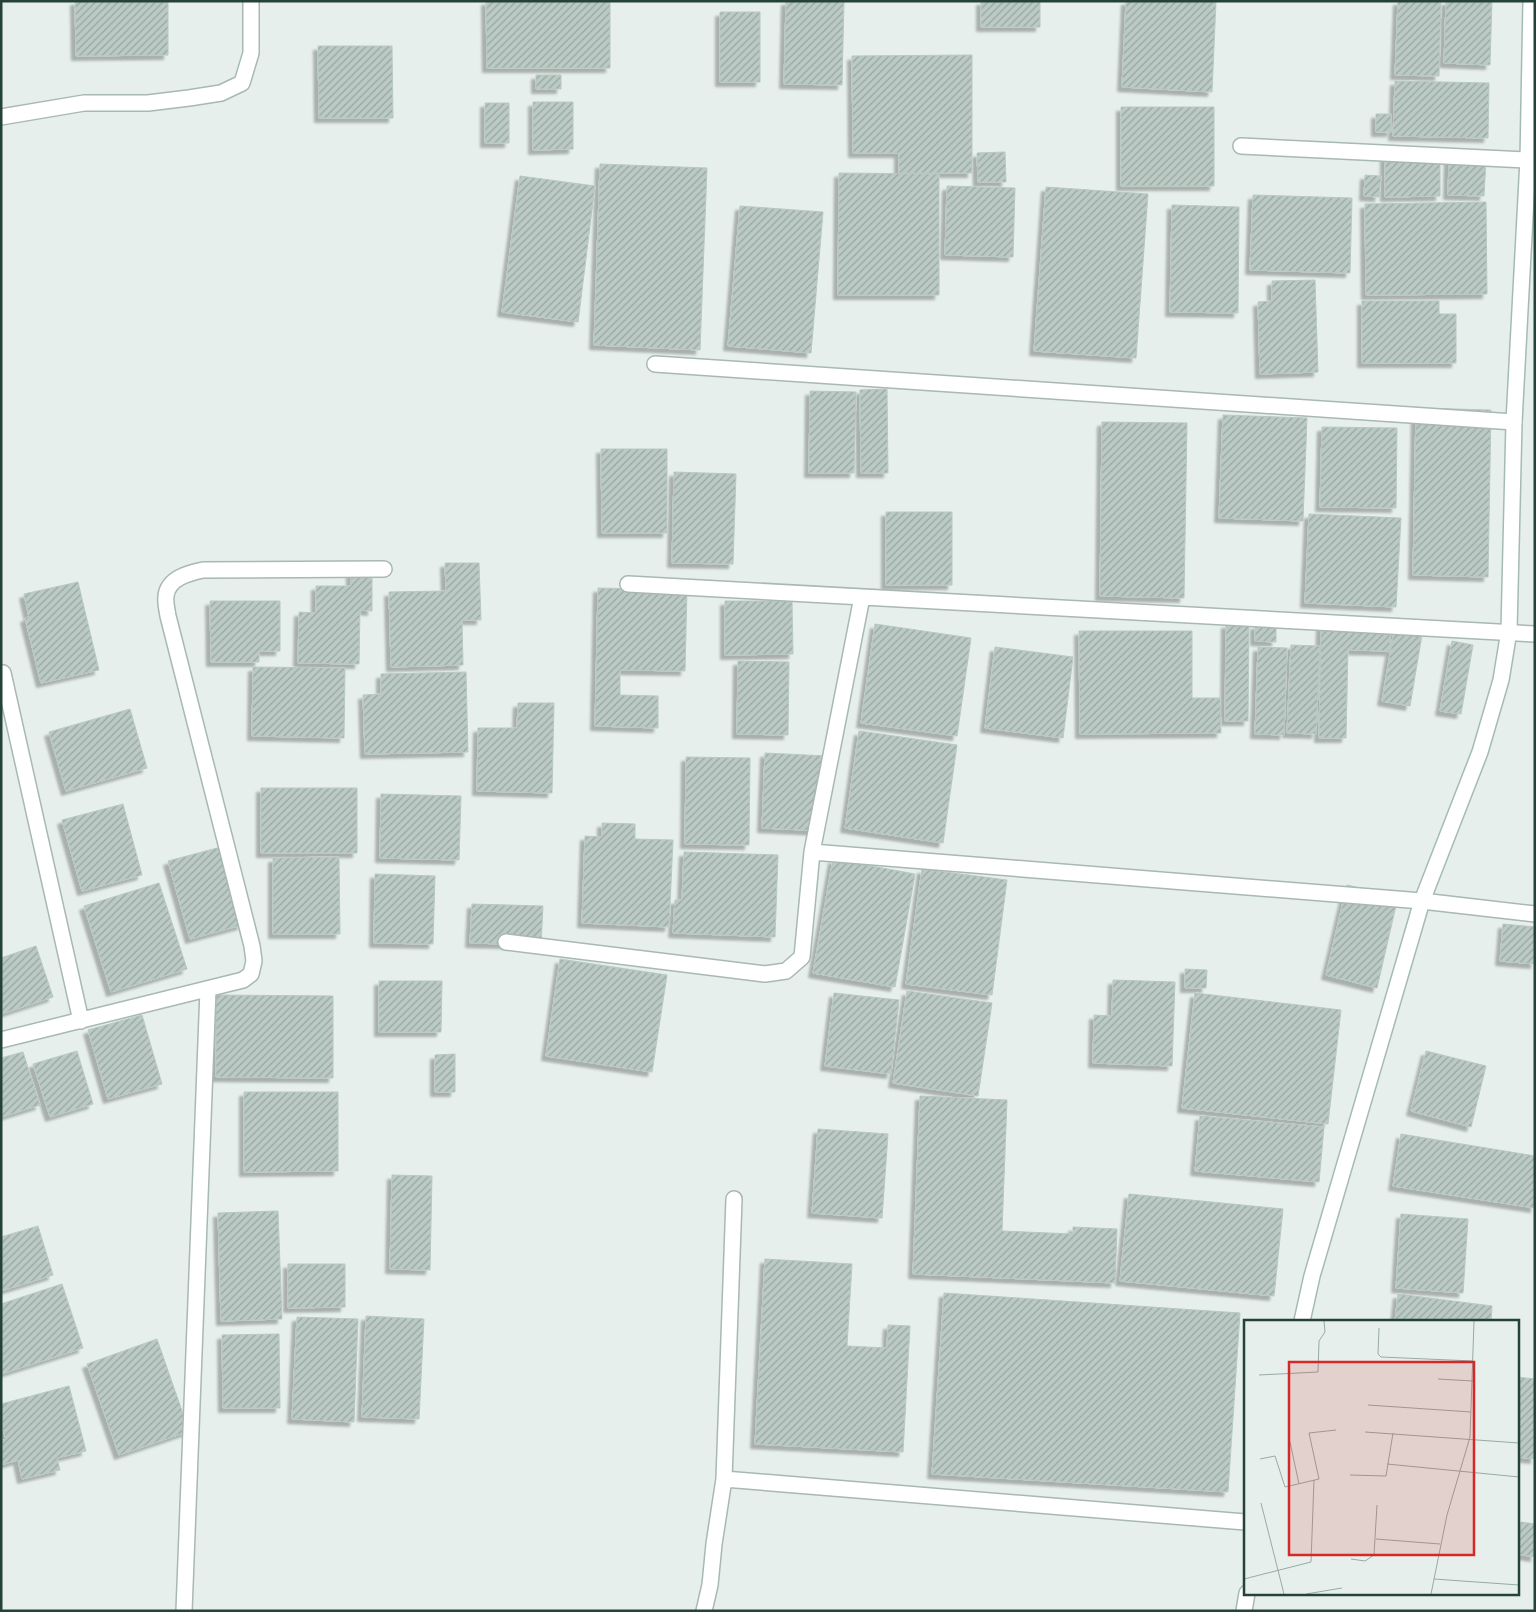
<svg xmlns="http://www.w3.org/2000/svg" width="1536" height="1612" font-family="'Roboto Condensed',sans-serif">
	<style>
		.building { fill: url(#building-hatch); stroke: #b8c9c2; filter: url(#shadow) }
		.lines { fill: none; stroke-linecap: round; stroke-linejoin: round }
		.street-casing { stroke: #a8b8b2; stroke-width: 18 }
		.secondary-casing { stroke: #a4bbb3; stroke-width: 18 }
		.street { stroke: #fff; stroke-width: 15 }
		.secondary { stroke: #fff; stroke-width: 15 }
		.inset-road { fill: none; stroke: #98aaa4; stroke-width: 1 }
		.view { fill: #d62828; fill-opacity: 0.15; stroke: #d62828; stroke-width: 2.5 }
		.inset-edge { fill: none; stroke: #24423a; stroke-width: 2.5 }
	</style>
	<defs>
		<pattern id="building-hatch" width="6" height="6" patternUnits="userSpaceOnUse" patternTransform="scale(1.25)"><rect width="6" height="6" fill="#bbcac4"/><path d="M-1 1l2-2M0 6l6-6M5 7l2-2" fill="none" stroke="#98a6a0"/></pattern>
		<filter id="shadow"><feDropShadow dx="-4.5" dy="4.5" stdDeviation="1" flood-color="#0004"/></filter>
	</defs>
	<rect width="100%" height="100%" fill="#e6efeb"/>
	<path class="building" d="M75 1H168V55L76 56Z
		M486 1H610V68H487Z
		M786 1H844L842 85 784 84Z
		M981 1H1040V27H981Z
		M1126 1H1216L1212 92 1122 87Z
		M1398 1H1441L1439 76 1395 75Z
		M1446 1H1492L1490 65 1444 63Z
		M720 12H760V82H720Z
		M318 46H392L393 118H319Z
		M972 55V173H899V153H853L852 56Z
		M536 75H561V89H536Z
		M1395 81 1489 83 1488 138 1393 136Z
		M533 102H573V149L533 150Z
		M485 103H509V143H485Z
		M1121 107H1214V186H1121Z
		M1376 114H1391V132H1376Z
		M1005 152 1006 182H978L977 153Z
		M1440 154V196L1385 197V155Z
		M1449 158 1486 160 1484 196 1448 195Z
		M600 164 707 168 700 350 594 345Z
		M839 173 939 174V295H838Z
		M1365 175 1381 176 1379 197 1364 196Z
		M520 176 595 186 578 322 502 312Z
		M947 186 1015 188 1013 257 945 255Z
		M1046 187 1148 194 1136 358 1034 351Z
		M1253 195 1352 198 1350 273 1250 270Z
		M1486 202 1487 294 1366 295 1365 204Z
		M1172 205 1239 207 1238 313 1170 312Z
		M740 206 823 212 811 353 728 346Z
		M1315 280 1318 372 1260 374 1258 302 1272 301V281Z
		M1362 301H1439V314H1456V363H1362Z
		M887 389 888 473H861L860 390Z
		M810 391 856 392 854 473H809Z
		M1416 408 1491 410 1488 577 1413 575Z
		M1223 415 1307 418 1303 521 1219 518Z
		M1102 422 1187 423 1184 598 1100 596Z
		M1322 427 1397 428 1396 508 1320 507Z
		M601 449H667V533H602Z
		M674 472 736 474 733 564 672 563Z
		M886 512H952V585H886Z
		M1309 514 1401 518 1396 607 1305 603Z
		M445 563H479L481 620H462L463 665 391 667 389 592 446 591Z
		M351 572 372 573V611L360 610 359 664 298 663 299 612 316 613V586H351Z
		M78 582 99 670 41 683 25 618 29 617 24 594Z
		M598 588 687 590 685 671 620 670V695L658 696V728L595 726Z
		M210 601H280V651H259V662H211Z
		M725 601H792L793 654 725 655Z
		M875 624 971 638 957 736 861 723Z
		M1226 624 1249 625 1248 721H1225Z
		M1255 625H1276V642L1255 641Z
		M1321 625 1390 626V651L1348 650 1346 738H1319Z
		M1394 630 1422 635 1410 706 1382 701Z
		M1079 631H1192V698H1220L1221 733 1080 734Z
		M1452 641 1473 645 1461 714 1440 711Z
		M1291 645 1320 646 1316 734 1287 733Z
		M995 647 1073 657 1063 738 985 728Z
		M1258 647 1287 648 1284 735 1255 734Z
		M738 661 789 662 788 735 737 734Z
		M253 667 345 668 344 738 252 736Z
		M466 672 468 752 365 754 363 695 381 694V674Z
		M518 703H554L552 793 477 791 478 728H517Z
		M130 709 147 768 66 791 49 732Z
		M859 731 957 745 943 843 845 828Z
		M765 753 827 756 824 831 762 828Z
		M686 757 750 758 749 845 685 844Z
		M261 788H357V853H261Z
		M381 794 461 796 459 860 380 858Z
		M123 804 142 875 82 891 62 820Z
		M602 823 635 824V839L673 840 669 927 582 923 585 836 602 837Z
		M221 847 242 925 190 939 168 861Z
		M684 852 778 855 775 937 673 933 675 900H682Z
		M339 857 340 934H273V858Z
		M833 859 915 874 895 987 813 973Z
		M922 869 1007 880 992 995 906 984Z
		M375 874 435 876 433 944 374 943Z
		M159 883 187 969 111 992 84 906Z
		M1347 885 1398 897 1377 988 1326 975Z
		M472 904 543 906 541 945 470 943Z
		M1503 924 1535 927V964L1500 961Z
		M36 946 53 997 1 1014V958Z
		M560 959 667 975 652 1072 546 1056Z
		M1185 969 1207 970 1206 988H1185Z
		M1113 980 1175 982 1172 1066 1093 1063 1094 1015 1112 1016Z
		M379 981H442L441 1032H379Z
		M907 991 992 1003 978 1096 893 1083Z
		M834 993 899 1000 891 1074 825 1066Z
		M1195 993 1341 1010 1328 1124 1182 1108Z
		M216 995 333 996V1078L216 1077Z
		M142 1015 162 1084 108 1099 88 1030Z
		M77 1051 93 1104 50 1117 33 1064Z
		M1426 1051 1486 1066 1471 1127 1411 1111Z
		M23 1052 40 1105 1 1117V1058Z
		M455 1054V1092H435V1055Z
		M244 1092H338V1171L244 1172Z
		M920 1096 1007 1100 1002 1231 1073 1234V1227L1117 1229 1115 1283 913 1274Z
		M1200 1116 1324 1127 1319 1182 1195 1171Z
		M818 1129 888 1134 882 1218 812 1213Z
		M1401 1134 1535 1156V1208L1393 1186Z
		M392 1175 432 1176 430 1270 390 1269Z
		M1129 1194 1283 1209 1274 1296 1120 1281Z
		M278 1211 282 1319 221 1321 218 1213Z
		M1401 1214 1468 1219 1463 1293 1396 1288Z
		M38 1226 53 1275 1 1291V1237Z
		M765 1259 852 1264 847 1346 887 1348 888 1325 910 1326 903 1452 755 1444Z
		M288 1264H345V1307L288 1308Z
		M62 1284 83 1348 1 1374V1304Z
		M944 1293 1240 1313 1228 1492 932 1474Z
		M1398 1294 1492 1306 1491 1321H1395Z
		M366 1316 424 1319 419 1419 362 1417Z
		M297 1317 358 1319 354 1422 292 1419Z
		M279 1334 280 1408H223L222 1335Z
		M157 1339 189 1431 119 1455 87 1364Z
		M1517 1377 1535 1379V1459L1517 1457Z
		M69 1386 86 1451 57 1458 60 1470 22 1479 18 1460 1 1465V1440H6L1 1423V1404Z
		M1521 1522 1535 1524V1557L1517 1554Z"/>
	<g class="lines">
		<defs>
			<path id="street" d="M1 117 84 103H148L189 98 221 93 242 83 251 53V1
				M1241 146 1528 160
				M655 364 1514 422
				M628 584 1535 634
				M3 673 81 1021
				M812 852 1422 901 1535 914
				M506 942 765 974 786 971 802 957 812 852 862 597
				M1 1040 243 980 251 974 254 961 252 946 168 616C167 610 165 601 166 596 168 578 189 573 203 570L384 569
				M724 1479 1245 1522
				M184 1611 208 990
				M704 1611 710 1585 714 1544 724 1479 734 1199"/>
			<path id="secondary" d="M1302 1321 1312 1276 1422 901 1480 752 1501 680 1509 631 1514 422 1528 160 1531 1
				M1244 1611 1247 1593"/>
		</defs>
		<use href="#street" class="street-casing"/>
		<use href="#secondary" class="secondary-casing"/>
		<use href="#street" class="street"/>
		<use href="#secondary" class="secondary"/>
	</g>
	<g transform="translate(1244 1320)">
		<rect width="275" height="275" fill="#e6efeb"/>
		<path class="inset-road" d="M135 8 134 34 137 37 229 41M15 55 74 52 75 21 81 12 80 1M194 59 229 61M124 85 227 92M121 112 275 123M46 122 55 164M16 139 31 136 41 167 75 159 65 113 92 110M143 144 275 157M106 155 142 156 149 113M17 183 40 274M132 219 196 224M107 239 121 241 130 235 133 185M0 259 67 242 70 160M190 259 275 265M62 274 98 268M187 274 203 195 226 117 230 1"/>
		<path class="view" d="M45 42H230V235H45Z"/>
		<rect width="275" height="275" class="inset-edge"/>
	</g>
	<rect width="1536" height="1612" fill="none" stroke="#24423a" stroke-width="5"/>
</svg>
